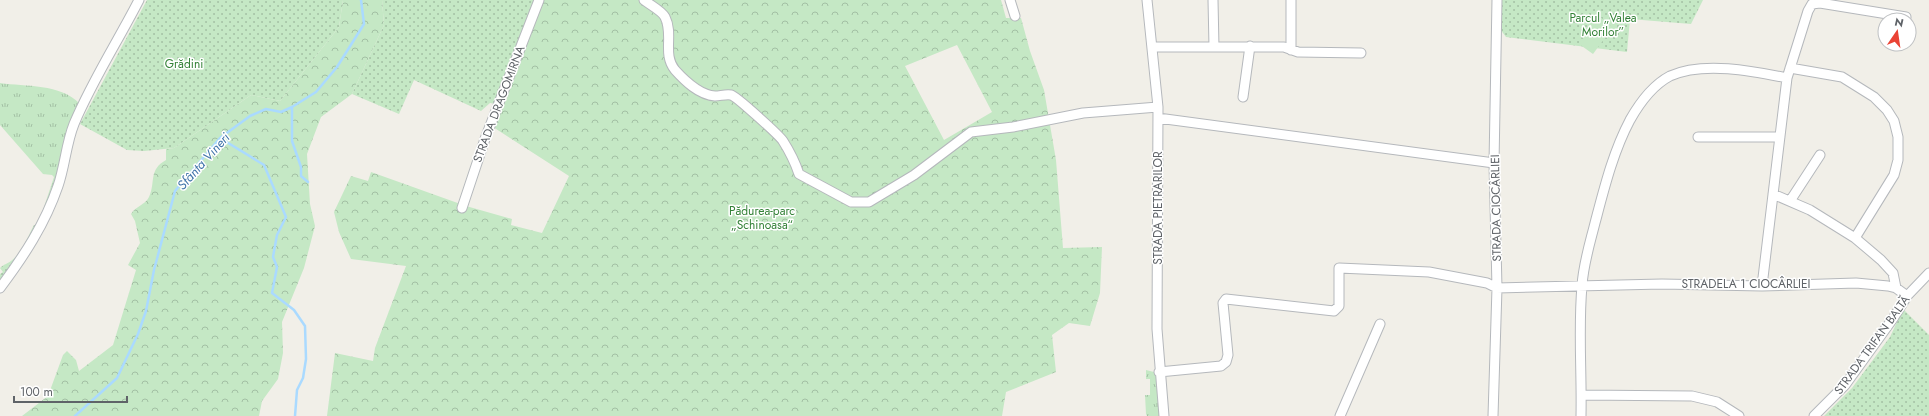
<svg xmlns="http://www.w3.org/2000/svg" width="1929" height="416" font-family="Jost,sans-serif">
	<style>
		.grass { fill: url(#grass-tufts) }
		.forest { fill: url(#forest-crowns); fill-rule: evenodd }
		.park { fill: url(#park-dots) }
		.pitch { fill: #c5e8c5 }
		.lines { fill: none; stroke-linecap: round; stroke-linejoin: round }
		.stream { stroke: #aadaff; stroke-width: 2.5 }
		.minor-casing { stroke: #b5b8bc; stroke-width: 11 }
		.minor { stroke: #fff; stroke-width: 9 }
		.labels { text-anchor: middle; stroke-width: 3; stroke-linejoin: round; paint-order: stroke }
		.park-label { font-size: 12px; fill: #348238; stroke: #fff }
		.street-label { font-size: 12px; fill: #5f6368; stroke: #fff }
		.water-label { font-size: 13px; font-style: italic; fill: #4174aa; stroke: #fff }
	</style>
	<defs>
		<pattern id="grass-tufts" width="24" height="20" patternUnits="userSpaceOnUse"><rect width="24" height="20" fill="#c5e8c5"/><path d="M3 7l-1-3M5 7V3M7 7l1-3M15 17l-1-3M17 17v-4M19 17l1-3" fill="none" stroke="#a3c0a4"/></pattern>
		<pattern id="forest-crowns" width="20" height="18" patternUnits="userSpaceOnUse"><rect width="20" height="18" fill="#c5e8c5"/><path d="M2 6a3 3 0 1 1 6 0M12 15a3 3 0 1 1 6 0" fill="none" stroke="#a3c0a4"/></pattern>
		<pattern id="park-dots" width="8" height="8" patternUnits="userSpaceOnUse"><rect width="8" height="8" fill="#c5e8c5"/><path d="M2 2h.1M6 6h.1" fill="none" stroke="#a3c0a4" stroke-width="1.8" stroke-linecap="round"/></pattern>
	</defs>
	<rect width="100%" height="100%" fill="#f1efe8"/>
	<path class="grass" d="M0 83C26 87 60 83 80 104L65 151 60 157 62 163 38 225 54 177 52 175 43 174 0 125Z
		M1146 370 1154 372 1157 379 1161 416H1147L1146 414 1145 395H1150V379H1146Z"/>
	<path class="forest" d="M343 0H382L384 25 352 94 321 117 307 154 310 204 315 226 304 268 282 322 283 353 278 379 262 401 259 416H22L48 396 63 355 67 351 76 360 79 371 113 345 136 270 128 265 140 243 135 221 131 214C136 206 145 205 149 197 156 182 148 170 166 160V149L174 148 251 95 280 101 339 27Z
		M544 0H1001L1006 18H1021L1030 51 1044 90 1056 160 1063 248 1102 247 1100 293 1090 326 1069 323 1052 335 1056 372 1006 392 1002 416H327L335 353 373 361 375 348 406 266 351 259 339 232 334 212 351 176 368 181 371 172 466 206 512 219 511 225 542 233 569 176 493 127ZM957 45 992 112 944 140 905 66Z"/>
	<path class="park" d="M147 0H343L339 27 280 101 251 95 174 148 144 151 127 150 80 124Z
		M382 0H535L496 104 490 103 481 111 414 80 399 114 352 94 384 25Z
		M1500 0H1703L1691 24 1630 19 1627 52 1506 37 1500 29Z
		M34 225H38L0 285V274L3 272 0 268C4 264 7 264 11 261 22 253 28 236 34 225Z
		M1903 309 1929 335V416H1824L1852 388 1890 337Z"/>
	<path class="pitch" d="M1599 16 1613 27 1593 54 1579 44Z"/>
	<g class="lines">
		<path class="stream" d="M292 107V141L301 167V176L308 182
			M220 138 264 165 286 217 277 235 273 257 277 267 272 293 294 310 305 326 306 359 303 378 297 390 295 416
			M75 416 117 378 138 334 146 311 154 270 175 191 220 138 250 116 266 109 281 112 292 107 316 92 337 67 364 24 361 0"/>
		<defs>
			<path id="minor" d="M644 0C650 5 662 11 665 17 674 35 662 54 675 70 685 81 699 95 715 96 720 96 726 94 731 95 736 96 779 135 783 141 790 152 795 162 799 174L851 202H869L914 175 971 132 1013 127 1083 113 1158 107
				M1010 0 1015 16
				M1147 0 1158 107 1157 329 1164 416
				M1213 0 1214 47
				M1152 47H1284L1298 52 1361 53
				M1291 50V0
				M1790 68 1842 77 1874 97 1887 110 1894 121 1898 137V160L1894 175 1855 238
				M1243 97 1250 46
				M1158 118 1494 163
				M1698 137H1780
				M1773 194 1810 210 1855 238 1881 260 1893 273 1896 288
				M1790 201 1820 155
				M462 208 485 139 539 0
				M1762 286 1787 78 1808 11 1812 4 1820 3 1906 17
				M0 288C24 256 45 224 58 186 65 166 66 144 74 124 92 81 118 41 139 0
				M1159 372 1221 366 1226 362 1228 355 1223 303 1226 299 1334 311 1339 306V268L1429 272 1487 283 1497 288 1662 284 1762 286 1856 283 1888 286 1896 288 1907 296
				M1582 395 1692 396 1717 402 1739 416
				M1340 416 1380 324
				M1493 416 1497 288 1494 163 1497 0
				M1581 416C1582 373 1578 329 1582 286 1583 265 1590 243 1595 223 1604 189 1613 152 1630 120 1639 104 1653 85 1670 76 1703 61 1753 71 1787 78
				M1814 416 1845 385 1894 317 1907 296 1929 273"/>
		</defs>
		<use href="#minor" class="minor-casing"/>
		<use href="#minor" class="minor"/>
	</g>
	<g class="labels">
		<g class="park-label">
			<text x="1603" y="22">Parcul „Valea<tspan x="1603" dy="14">Morilor”</tspan></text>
			<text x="184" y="68">Grădini</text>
			<text x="762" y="215">Pădurea-parc<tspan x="762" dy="14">„Schinoasa“</tspan></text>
		</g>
		<g class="street-label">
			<text transform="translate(499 104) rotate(-69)" y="4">STRADA DRAGOMIRNA</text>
			<text transform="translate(1158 208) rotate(-90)" y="4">STRADA PIETRARILOR</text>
			<text transform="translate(1496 208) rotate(-91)" y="4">STRADA CIOCÂRLIEI</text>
			<text x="1746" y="288">STRADELA 1 CIOCÂRLIEI</text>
			<text transform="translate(1872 345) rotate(-54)" y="4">STRADA TRIFAN BALTĂ</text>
		</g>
		<g class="water-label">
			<text transform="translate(203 161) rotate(-48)" y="5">Sfânta Vineri</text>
		</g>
	</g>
	<g transform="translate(1897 32) rotate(13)"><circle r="19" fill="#ffffff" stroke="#bfc1c3"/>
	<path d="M0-3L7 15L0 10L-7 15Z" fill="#ea4335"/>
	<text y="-6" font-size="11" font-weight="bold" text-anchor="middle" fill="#5f6368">N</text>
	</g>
	<path d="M14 396v6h113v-6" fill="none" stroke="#5f6368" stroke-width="2"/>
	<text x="20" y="396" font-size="12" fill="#5f6368" stroke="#ffffff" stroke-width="3" paint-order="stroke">100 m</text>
</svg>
